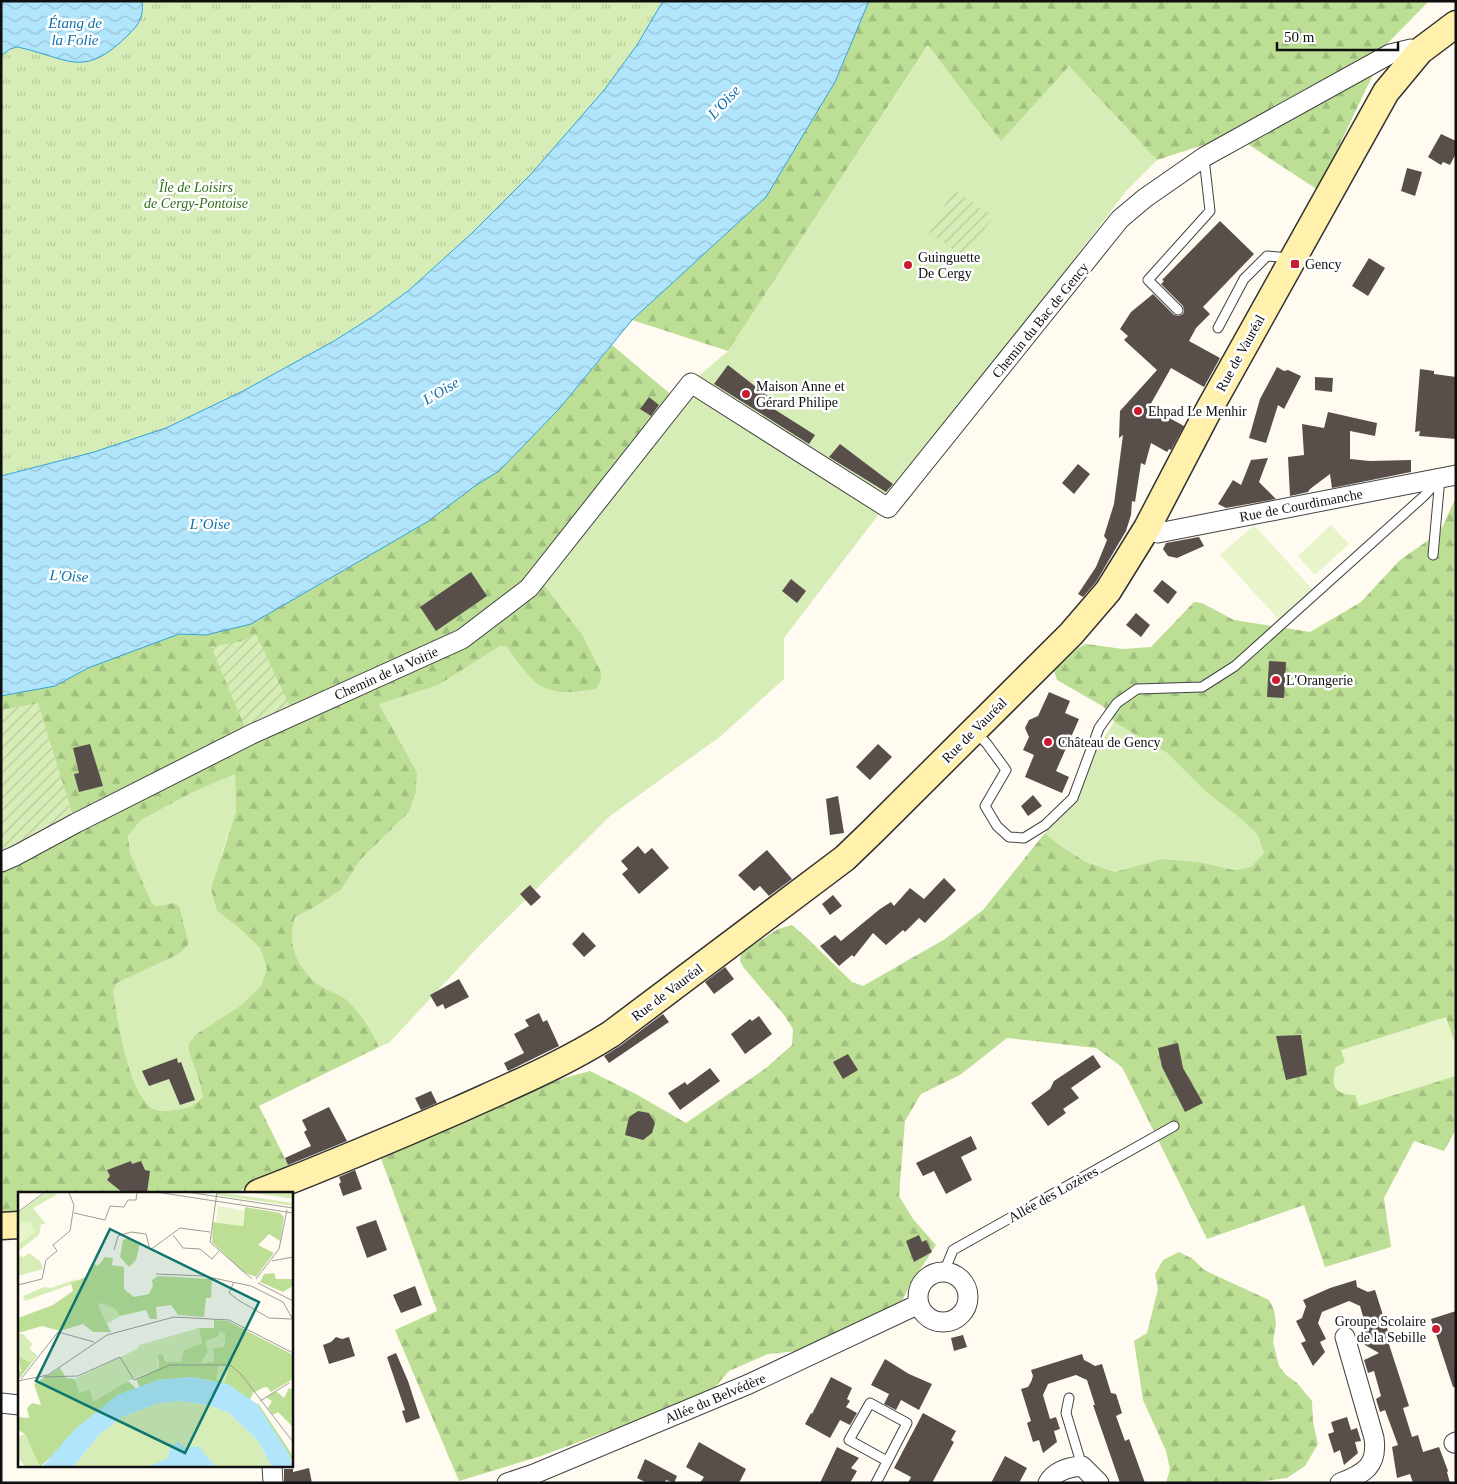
<svg xmlns="http://www.w3.org/2000/svg" width="1457" height="1484" font-family="Georgia,serif">
	<style>
		.grass { fill: #d7edb7 }
		.forest { fill: url(#forest-firs); fill-rule: evenodd }
		.park { fill: url(#park-tufts) }
		.garden { fill: url(#garden-furrows) }
		.pitch { fill: #e8f4ca }
		.water { fill: url(#water-waves); stroke: #32a2d8 }
		.building { fill: #594f4a }
		.lines { fill: none; stroke-linecap: round; stroke-linejoin: round }
		.lane-casing { stroke: #424242; stroke-width: 11 }
		.street-casing { stroke: #424242; stroke-width: 21 }
		.secondary-casing { stroke: #313131; stroke-width: 29 }
		.lane { stroke: #fff; stroke-width: 9 }
		.street { stroke: #fff; stroke-width: 19 }
		.secondary { stroke: #fff0ac; stroke-width: 26 }
		.poi-dot { fill: #cb1b30; stroke: #fff; stroke-width: 2 }
		.labels { text-anchor: middle; stroke-width: 5; stroke-linejoin: round; paint-order: stroke }
		.park-label { font-size: 14px; font-style: italic; fill: #316d19; stroke: #fff }
		.poi-label { font-size: 14px; fill: #0f0f0f; stroke: #fff; text-anchor: start }
		.street-label { font-size: 14px; fill: #0f0f0f; stroke: #fff }
		.water-label { font-size: 15px; font-style: italic; fill: #0d72ac; stroke: #fff }
		.inset-road { fill: none; stroke: #9f9d97; stroke-width: 1 }
		.view { fill: #0f766e; fill-opacity: 0.15; stroke: #0f766e; stroke-width: 2.5 }
		.inset-edge { fill: none; stroke: #0f0f0f; stroke-width: 2.5 }
	</style>
	<defs>
		<pattern id="forest-firs" width="22" height="20" patternUnits="userSpaceOnUse" patternTransform="scale(1.25)"><rect width="22" height="20" fill="#bcdf95"/><path d="M5 1l3.5 6h-7zM16 11l3.5 6h-7z" fill="#a0be7f"/></pattern>
		<pattern id="park-tufts" width="24" height="20" patternUnits="userSpaceOnUse" patternTransform="scale(1.25)"><rect width="24" height="20" fill="#d7edb7"/><path d="M3 7l-1-3M5 7V3M7 7l1-3M15 17l-1-3M17 17v-4M19 17l1-3" fill="none" stroke="#b7ca9c"/></pattern>
		<pattern id="garden-furrows" width="10" height="10" patternUnits="userSpaceOnUse" patternTransform="scale(1.25)"><rect width="10" height="10" fill="#d7edb7"/><path d="M-1 1l2-2M0 10L10 0M9 11l2-2" fill="none" stroke="#b7ca9c"/></pattern>
		<pattern id="water-waves" width="16" height="10" patternUnits="userSpaceOnUse" patternTransform="scale(1.25)"><rect width="16" height="10" fill="#b1e5fb"/><path d="M0 5q4-4 8 0t8 0" fill="none" stroke="#97c3d6"/></pattern>
	</defs>
	<rect width="100%" height="100%" fill="#fffbf1"/>
	<path class="grass" d="M929 44 1069 65 1157 160 1127 190 784 638V679L721 736 610 816 481 944 389 1043 379 1047C371 1029 359 1010 343 997 338 994 331 992 326 989 307 979 292 958 292 936 291 930 294 923 295 917L313 908 341 890 361 859 409 812 416 792 417 772 379 704 500 646 507 647 533 680 580 692 596 689 601 681 534 573 674 397 728 351Z
		M1114 722 1167 753 1206 792 1240 818 1257 834 1264 853 1251 867 1234 870 1199 862 1161 859 1115 872 1086 862 1062 847 1045 833Z
		M235 774 236 811 221 855 217 911 237 926 260 948 267 969 261 986 240 1006 195 1035 189 1052 199 1080 203 1096C195 1107 186 1109 173 1110 166 1111 160 1112 154 1109 128 1096 117 1016 113 990L117 983 179 954 188 945V939L179 906 174 903 156 906 152 903 130 853 128 836 141 820 191 793Z"/>
	<path class="forest" d="M869 1H1429L1388 43 1318 190 1234 135 1157 160 1069 66 1001 141 928 45 728 351 632 320 766 197 835 82Z
		M612 345 674 397 535 573 582 635 601 672V681L596 689C575 693 548 696 532 679 523 670 515 658 507 647L500 646 438 685 379 704 417 772 416 792 409 812 361 859 341 890 313 908 295 917C294 923 291 930 292 936 292 958 307 979 326 989 331 992 338 994 343 997 359 1010 371 1029 379 1047L259 1106 290 1169 234 1193H19V1217H1V696L55 686 88 668 179 634 206 635 251 624 427 522 475 486 499 471 559 409ZM235 774 236 811 211 889 217 911 237 926 260 948 267 969 261 986 240 1006 195 1035 189 1044V1052L199 1080 203 1096C195 1107 186 1109 173 1110 166 1111 160 1112 154 1109 128 1096 117 1016 113 990L117 983 179 954 188 945V939L179 906 174 903 156 906 152 903 130 853 128 836 141 820 191 793Z
		M1456 497V1028L1454 1030 1456 1129 1444 1151 1414 1141 1384 1198 1391 1247 1325 1267 1304 1205 1207 1239 1122 1067 1096 1048 1007 1038 960 1075 921 1094 905 1121 899 1196 913 1219 936 1245 910 1285 902 1301 799 1351 768 1354 729 1371 709 1394 541 1456 459 1481 395 1330 437 1311 379 1153 564 1078 590 1071 636 1094 686 1123 766 1068 792 1045 793 1029 784 1015 744 968 740 961 741 953 778 929 792 925 806 937 852 982 863 986 945 939 983 910 1045 833 1062 847 1086 862 1115 872 1161 859 1199 862 1234 870 1251 867 1264 853 1257 834 1240 818 1206 792 1167 753 1114 722 1104 707 1057 680 1054 671 1078 648 1086 644 1123 649 1151 647 1194 602 1202 603 1234 620 1310 632 1361 602 1400 560 1440 532Z
		M1179 1252 1193 1259 1204 1270 1269 1300 1274 1310 1276 1324 1273 1342 1279 1366 1286 1375 1297 1383 1312 1401 1313 1422 1318 1444 1305 1466 1287 1478 1247 1483H1166L1170 1469 1166 1451 1143 1400 1134 1341 1147 1333 1158 1289 1155 1274 1163 1260Z"/>
	<path class="park" d="M1 1H663L637 45 605 89 532 173 472 233 408 291 375 315 334 341 243 391 166 428 94 452 1 476Z"/>
	<path class="garden" d="M955 190 994 217 963 256 927 231Z
		M256 634 292 711 247 732 211 647 242 641Z
		M38 703 74 819 1 857V710Z"/>
	<path class="pitch" d="M1254 525 1314 591 1280 621 1220 555Z
		M1331 525 1349 544 1315 575 1298 556Z
		M1446 1017 1456 1046V1076L1359 1106 1355 1095C1335 1095 1330 1086 1336 1067L1345 1062 1341 1050Z"/>
	<path class="water" d="M1 1H142C144 16 139 25 128 35 83 80 69 58 17 47L10 49 1 56Z
		M663 1H869L835 82 766 197 632 320 559 409 499 471 475 486 427 522 251 624 206 635 179 634 88 668 55 686 1 696V476L94 452 166 428 243 391 334 341 375 315 408 291 472 233 532 173 605 89 637 45Z"/>
	<path class="building" d="M1441 134 1456 141V153L1450 165 1443 162 1441 165 1428 157Z
		M1407 168 1422 172 1415 196 1401 191Z
		M1220 221 1254 254 1203 307 1210 314 1196 328 1189 341 1220 358 1204 387 1171 368 1149 407 1184 426 1171 450 1169 449 1167 452 1151 443 1145 465 1141 463 1135 502 1132 501 1131 515 1126 531 1096 582 1083 597 1078 594 1096 567 1107 540 1104 536 1114 504 1123 435 1119 438 1120 411 1157 370 1124 340 1128 336 1120 329 1131 312 1153 294 1174 315 1179 316 1183 314 1184 311 1183 306 1161 284 1164 281 1162 280Z
		M1369 258 1385 268 1368 296 1352 286Z
		M728 365 770 398 766 404 815 435 809 444 714 384Z
		M1277 367 1284 371 1288 370 1301 376 1284 409 1278 405 1266 443 1249 438 1260 399Z
		M1420 369 1434 371V374L1456 377V439L1419 436 1420 431 1415 432Z
		M1315 377 1333 378 1332 392 1315 390Z
		M649 397 659 405 651 416 640 409Z
		M1328 412 1377 423 1375 436 1350 431V459L1370 461 1411 460V472L1332 488 1330 474 1310 489 1308 492 1290 496 1288 457 1304 455 1302 424 1324 428Z
		M840 444 893 484 886 492 829 457Z
		M1268 458 1259 482 1276 499 1226 508 1218 504 1233 480 1241 485 1251 460Z
		M1078 464 1090 474 1074 494 1062 483Z
		M1199 537 1204 546 1177 558 1168 556 1163 549 1166 543Z
		M471 572 487 596 436 631 420 607Z
		M791 579 806 591 797 603 782 591Z
		M1162 580 1177 592 1168 604 1153 591Z
		M1136 613 1150 625 1141 637 1126 625Z
		M1269 661 1286 662 1284 698 1267 697Z
		M1049 692 1070 701 1065 713 1079 719 1056 771 1069 777 1062 793 1025 777 1034 755 1023 750 1029 737 1025 728 1029 720 1038 716Z
		M90 744 103 786 79 792 74 774 79 773 73 748Z
		M878 744 892 757 870 780 856 767Z
		M1033 795 1042 806 1028 816 1021 806Z
		M838 796 844 833 830 835 826 799Z
		M638 846 645 854 652 848 669 868 639 894 622 874 628 869 621 861Z
		M767 850 792 879 769 896 760 886 754 891 738 875Z
		M944 878 956 890 925 923 919 918 905 932 903 930 886 945 873 933 854 957 852 955 839 966 820 946 835 935 841 941 880 909 891 902 894 906 910 888 924 899Z
		M530 885 541 897 531 906 520 894Z
		M833 895 842 906 830 915 822 904Z
		M583 932 596 946 584 957 572 944Z
		M725 967 734 979 714 994 705 982Z
		M459 979 469 997 445 1009 443 1004 437 1007 430 995Z
		M539 1013 543 1022 547 1020 559 1046 508 1071 504 1063 524 1053 514 1034 529 1026 525 1020Z
		M663 1014 669 1022 609 1063 604 1056 620 1046Z
		M759 1016 772 1034 745 1054 731 1034 750 1019 752 1021Z
		M1301 1035 1307 1075 1286 1080 1276 1036Z
		M1178 1043 1183 1068 1203 1103 1185 1112 1162 1067 1158 1048Z
		M848 1054 858 1070 843 1079 833 1062Z
		M1093 1055 1101 1067 1071 1088 1079 1098 1063 1109 1066 1113 1048 1126 1031 1103 1050 1089 1054 1081Z
		M177 1058 178 1063 181 1062 195 1100 180 1105 169 1079 149 1086 142 1071Z
		M710 1068 720 1081 680 1110 668 1093 685 1082 687 1085Z
		M431 1091 437 1103 421 1110 415 1098Z
		M329 1107 347 1141 288 1165 285 1158 311 1146 304 1132 307 1130 302 1120Z
		M638 1111 649 1113 655 1123 652 1133 643 1140 625 1135 629 1117Z
		M971 1136 977 1149 961 1157 972 1180 946 1194 934 1171 923 1176 916 1163Z
		M131 1161 132 1164 141 1161 145 1170 150 1171 147 1193H123L107 1180 110 1176 107 1170Z
		M355 1170 362 1189 343 1196 339 1184 341 1182 339 1177Z
		M376 1220 387 1250 367 1258 356 1227Z
		M919 1235 922 1242 926 1240 932 1252 914 1262 906 1241Z
		M1356 1280 1357 1287 1368 1292 1375 1290 1388 1331 1385 1332 1409 1406 1403 1408 1412 1437 1418 1435 1423 1452 1439 1447 1448 1471 1447 1472 1450 1483H1413L1410 1474 1397 1478 1392 1447 1398 1445 1385 1410 1380 1412 1376 1399 1381 1396 1374 1371 1368 1373 1364 1360 1379 1353 1365 1345 1361 1332 1367 1330 1360 1306 1349 1301 1322 1312 1318 1323 1326 1339 1320 1342 1325 1352 1313 1366 1301 1343 1306 1341 1296 1321 1302 1318 1306 1306 1303 1300 1330 1288Z
		M415 1286 422 1305 401 1313 393 1295Z
		M1456 1311V1387H1453L1431 1319Z
		M963 1335 967 1347 954 1351 951 1338Z
		M336 1337 342 1339 349 1337 355 1356 329 1364 323 1345 331 1342Z
		M396 1353 408 1381 420 1418 406 1423 402 1411 405 1410 387 1357Z
		M1082 1354 1084 1360 1090 1363 1095 1366 1102 1364 1111 1393 1116 1394 1122 1413 1116 1416 1125 1441 1129 1439 1145 1483H1120L1093 1405H1095L1087 1380 1076 1375 1048 1384 1043 1395 1050 1419 1056 1417 1060 1429 1054 1431 1057 1442 1043 1453 1039 1440 1033 1442 1027 1423 1031 1421 1021 1389 1028 1387 1031 1382 1033 1376 1031 1370Z
		M885 1359 909 1374 932 1384 919 1410 901 1400 896 1410 884 1404 889 1394 871 1385Z
		M831 1377 852 1388 847 1399 850 1401 846 1407 857 1413 850 1425 840 1420 830 1438 805 1424 811 1413 812 1414Z
		M923 1413 956 1431 951 1440 954 1442 932 1483H908L911 1477 894 1468Z
		M1347 1417 1351 1430 1357 1428 1361 1441 1355 1442 1358 1453 1344 1465 1340 1450 1334 1453 1328 1434 1334 1432 1331 1422Z
		M699 1442 746 1469 739 1483H700L704 1477 686 1467Z
		M837 1447 859 1458 851 1468 857 1471 850 1483H820Z
		M1005 1456 1027 1468 1019 1483H991Z
		M645 1459 677 1476 674 1483 666 1480 665 1483H647L637 1478Z
		M309 1468 312 1483H284V1469H293V1472Z"/>
	<g class="lines">
		<defs>
			<path id="lane" d="M1178 310 1148 280 1210 211 1204 158
				M1218 328 1244 279 1267 256 1290 258
				M1433 555 1440 478
				M975 731 987 744 1006 770 985 806 997 826 1009 837 1024 838 1045 825 1073 798 1099 728 1117 703 1137 689 1202 687 1235 666 1424 496 1437 482
				M944 1272 953 1250 1174 1126
				M1069 1398 1066 1413 1082 1466
				M876 1483 907 1423 870 1403 849 1440 887 1461"/>
			<path id="street" d="M1147 528 1158 533 1456 475
				M1 862 15 856 76 823 250 735 462 639 529 588 691 383 888 508 1120 219 1145 198 1204 157 1390 54 1411 49 1420 51
				M918 1297a25 25 0 1 1 50 0a25 25 0 1 1-50 0Z
				M1 1403 19 1405
				M1454 1443 1456 1442
				M272 1465 273 1483
				M507 1483 534 1474 749 1384 919 1304
				M1048 1483C1055 1470 1069 1467 1082 1466L1099 1483
				M1340 1483C1364 1474 1378 1466 1374 1438L1345 1337"/>
			<path id="secondary" d="M258 1193C325 1167 392 1139 458 1110 511 1086 562 1065 611 1034L845 858 874 830 1071 634 1108 591 1147 528 1207 413 1386 92 1420 51 1456 24
				M1 1226 19 1225"/>
		</defs>
		<use href="#lane" class="lane-casing"/>
		<use href="#street" class="street-casing"/>
		<use href="#secondary" class="secondary-casing"/>
		<use href="#lane" class="lane"/>
		<use href="#street" class="street"/>
		<use href="#secondary" class="secondary"/>
	</g>
	<g class="poi-dot">
		<rect x="1290" y="259" width="10" height="10" rx="2.5"/>
		<circle cx="908" cy="265" r="5"/>
		<circle cx="746" cy="394" r="5"/>
		<circle cx="1138" cy="411" r="5"/>
		<circle cx="1276" cy="680" r="5"/>
		<circle cx="1048" cy="742" r="5"/>
		<circle cx="1436" cy="1329" r="5"/>
	</g>
	<g class="labels">
		<g class="park-label">
			<text x="196" y="192">Île de Loisirs<tspan x="196" dy="16">de Cergy-Pontoise</tspan></text>
		</g>
		<g class="poi-label">
			<text x="918" y="262">Guinguette<tspan x="918" dy="16">De Cergy</tspan></text>
			<text x="1305" y="269">Gency</text>
			<text x="756" y="391">Maison Anne et<tspan x="756" dy="16">Gérard Philipe</tspan></text>
			<text x="1148" y="416">Ehpad Le Menhir</text>
			<text x="1286" y="685">L'Orangerie</text>
			<text x="1058" y="747">Château de Gency</text>
			<text x="1426" y="1326" text-anchor="end">Groupe Scolaire<tspan x="1426" dy="16">de la Sebille</tspan></text>
		</g>
		<g class="street-label">
			<text transform="translate(1040 320) rotate(-51)" y="5">Chemin du Bac de Gency</text>
			<text transform="translate(1240 353) rotate(-61)" y="5">Rue de Vauréal</text>
			<text transform="translate(1301 505) rotate(-11)" y="5">Rue de Courdimanche</text>
			<text transform="translate(386 673) rotate(-24)" y="5">Chemin de la Voirie</text>
			<text transform="translate(974 730) rotate(-45)" y="5">Rue de Vauréal</text>
			<text transform="translate(667 992) rotate(-37)" y="5">Rue de Vauréal</text>
			<text transform="translate(1053 1194) rotate(-29)" y="5">Allée des Lozères</text>
			<text transform="translate(715 1398) rotate(-23)" y="5">Allée du Belvédère</text>
		</g>
		<g class="water-label">
			<text x="75" y="28">Étang de<tspan x="75" dy="17">la Folie</tspan></text>
			<text transform="translate(724 102) rotate(-47)" y="5">L'Oise</text>
			<text transform="translate(441 391) rotate(-31)" y="5">L'Oise</text>
			<text x="210" y="529">L’Oise</text>
			<text transform="translate(69 576) rotate(3)" y="5">L'Oise</text>
		</g>
	</g>
	<g transform="translate(18 1192)">
		<rect width="275" height="275" fill="#fffbf1"/>
		<path d="M29 0 40 2 15 16 28 32H23L21 43 0 59V21ZM199 0 275 11V14L199 3ZM230 0H275V6H269ZM11 61 22 69 25 77 0 84V68L3 63 5 66ZM59 87 54 92 7 109 5 104 26 95 33 96ZM83 111 97 117 102 124 89 132 80 114ZM181 136 184 151 166 158 164 171 148 170 147 165 139 168 141 176 110 189 75 211 72 197 61 201 57 187 119 157 121 153ZM202 139 207 142V149L204 155 195 156 196 170 182 171 190 160 188 149 199 146ZM6 242 8 244 22 275H7L0 265V245Z" fill="#d7edb7"/>
		<path d="M227 15 262 21 266 25 262 49 251 42 240 53 256 61 238 85 225 80 194 50 195 30 225 34ZM109 46 122 51 118 68 111 75 102 65 105 48ZM87 65 95 66 94 73 106 75V97L116 105 131 102 135 94 134 88 140 84 194 87 193 106H188L186 125 160 123 153 113 138 115 139 127H132L128 118 102 124 97 117 83 111 80 114 93 140H75L65 132 42 139 24 134 0 141V126L35 113 55 99 53 91 70 84 71 76 77 72 80 74ZM256 81 258 87H275V94L265 100 242 90 246 82ZM196 128 210 129 275 163V187L253 200 249 195 244 196 235 201 232 208 196 189 173 185 140 188 122 196 118 187 141 176 140 162 145 163 148 170H163L166 158 184 151 181 136H196ZM202 139 207 142V149L205 155 195 156 196 170 182 171 190 160 188 149 200 145ZM5 142 14 152 11 156 19 164 0 188V178L3 180 0 156 11 161ZM42 176 48 186 57 187 61 201 72 197 75 210 110 189 119 197 99 203 22 275 7 242 0 238V225L11 226 9 216 14 211 23 213 16 192ZM271 196 275 198V235L260 220 255 223 250 216 254 209 248 205 258 199 266 206ZM240 211 273 261 275 270 239 212Z" fill="#bcdf95" fill-rule="evenodd"/>
		<path d="M0 142H5L14 152 11 156 19 164 13 171 0 164ZM162 209 191 213 211 221 240 249 254 275H55L82 242 104 225 140 211Z" fill="#d7edb7"/>
		<path d="M200 174H211L207 190 198 188Z" fill="#d7edb7"/>
		<path d="M200 14 226 19 224 34 198 30ZM7 29 13 30 16 39H19L0 53V33Z" fill="#e8f4ca"/>
		<path d="M173 185 210 192 239 212 271 262 275 275H254L240 249 211 221 191 213 162 209 140 211 104 225 82 242 55 275H24L56 238 99 203 140 188ZM160 250 168 256 180 254 198 275H129L150 266 153 253Z" fill="#b1e5fb"/>
		<path class="inset-road" d="M138 0 275 21M169 0 275 16M199 0 192 50 234 87M0 20 27 0M56 21 87 28 92 14 106 15 110 8H118L119 0M155 43 165 56 182 57 194 67 201 59M96 58 100 44 113 40 128 42 132 58 162 36 192 40M254 69 275 65M138 82 186 84 233 94M238 87 261 57 269 18M216 90 211 101 220 108 251 126 274 127M240 91 275 109M0 93 24 87 28 68 39 59 35 53 52 39 56 13 51 1M233 94 265 110 275 128M25 185 60 184 102 165 116 188 152 173H212L223 182 275 250M3 187 40 140 76 150M0 189 30 183 89 143 156 125 211 128 275 161M242 209 271 191"/>
		<path class="view" d="M92 37 241 110 167 261 18 189Z"/>
		<rect width="275" height="275" class="inset-edge"/>
	</g>
	<rect width="1457" height="1484" fill="none" stroke="#0f0f0f" stroke-width="5"/>
	<path d="M1277 42v8h121v-8" fill="none" stroke="#0f0f0f" stroke-width="2.5"/>
	<text x="1284" y="42" font-size="15" fill="#0f0f0f" stroke="#ffffff" stroke-width="4" paint-order="stroke">50 m</text>
</svg>
